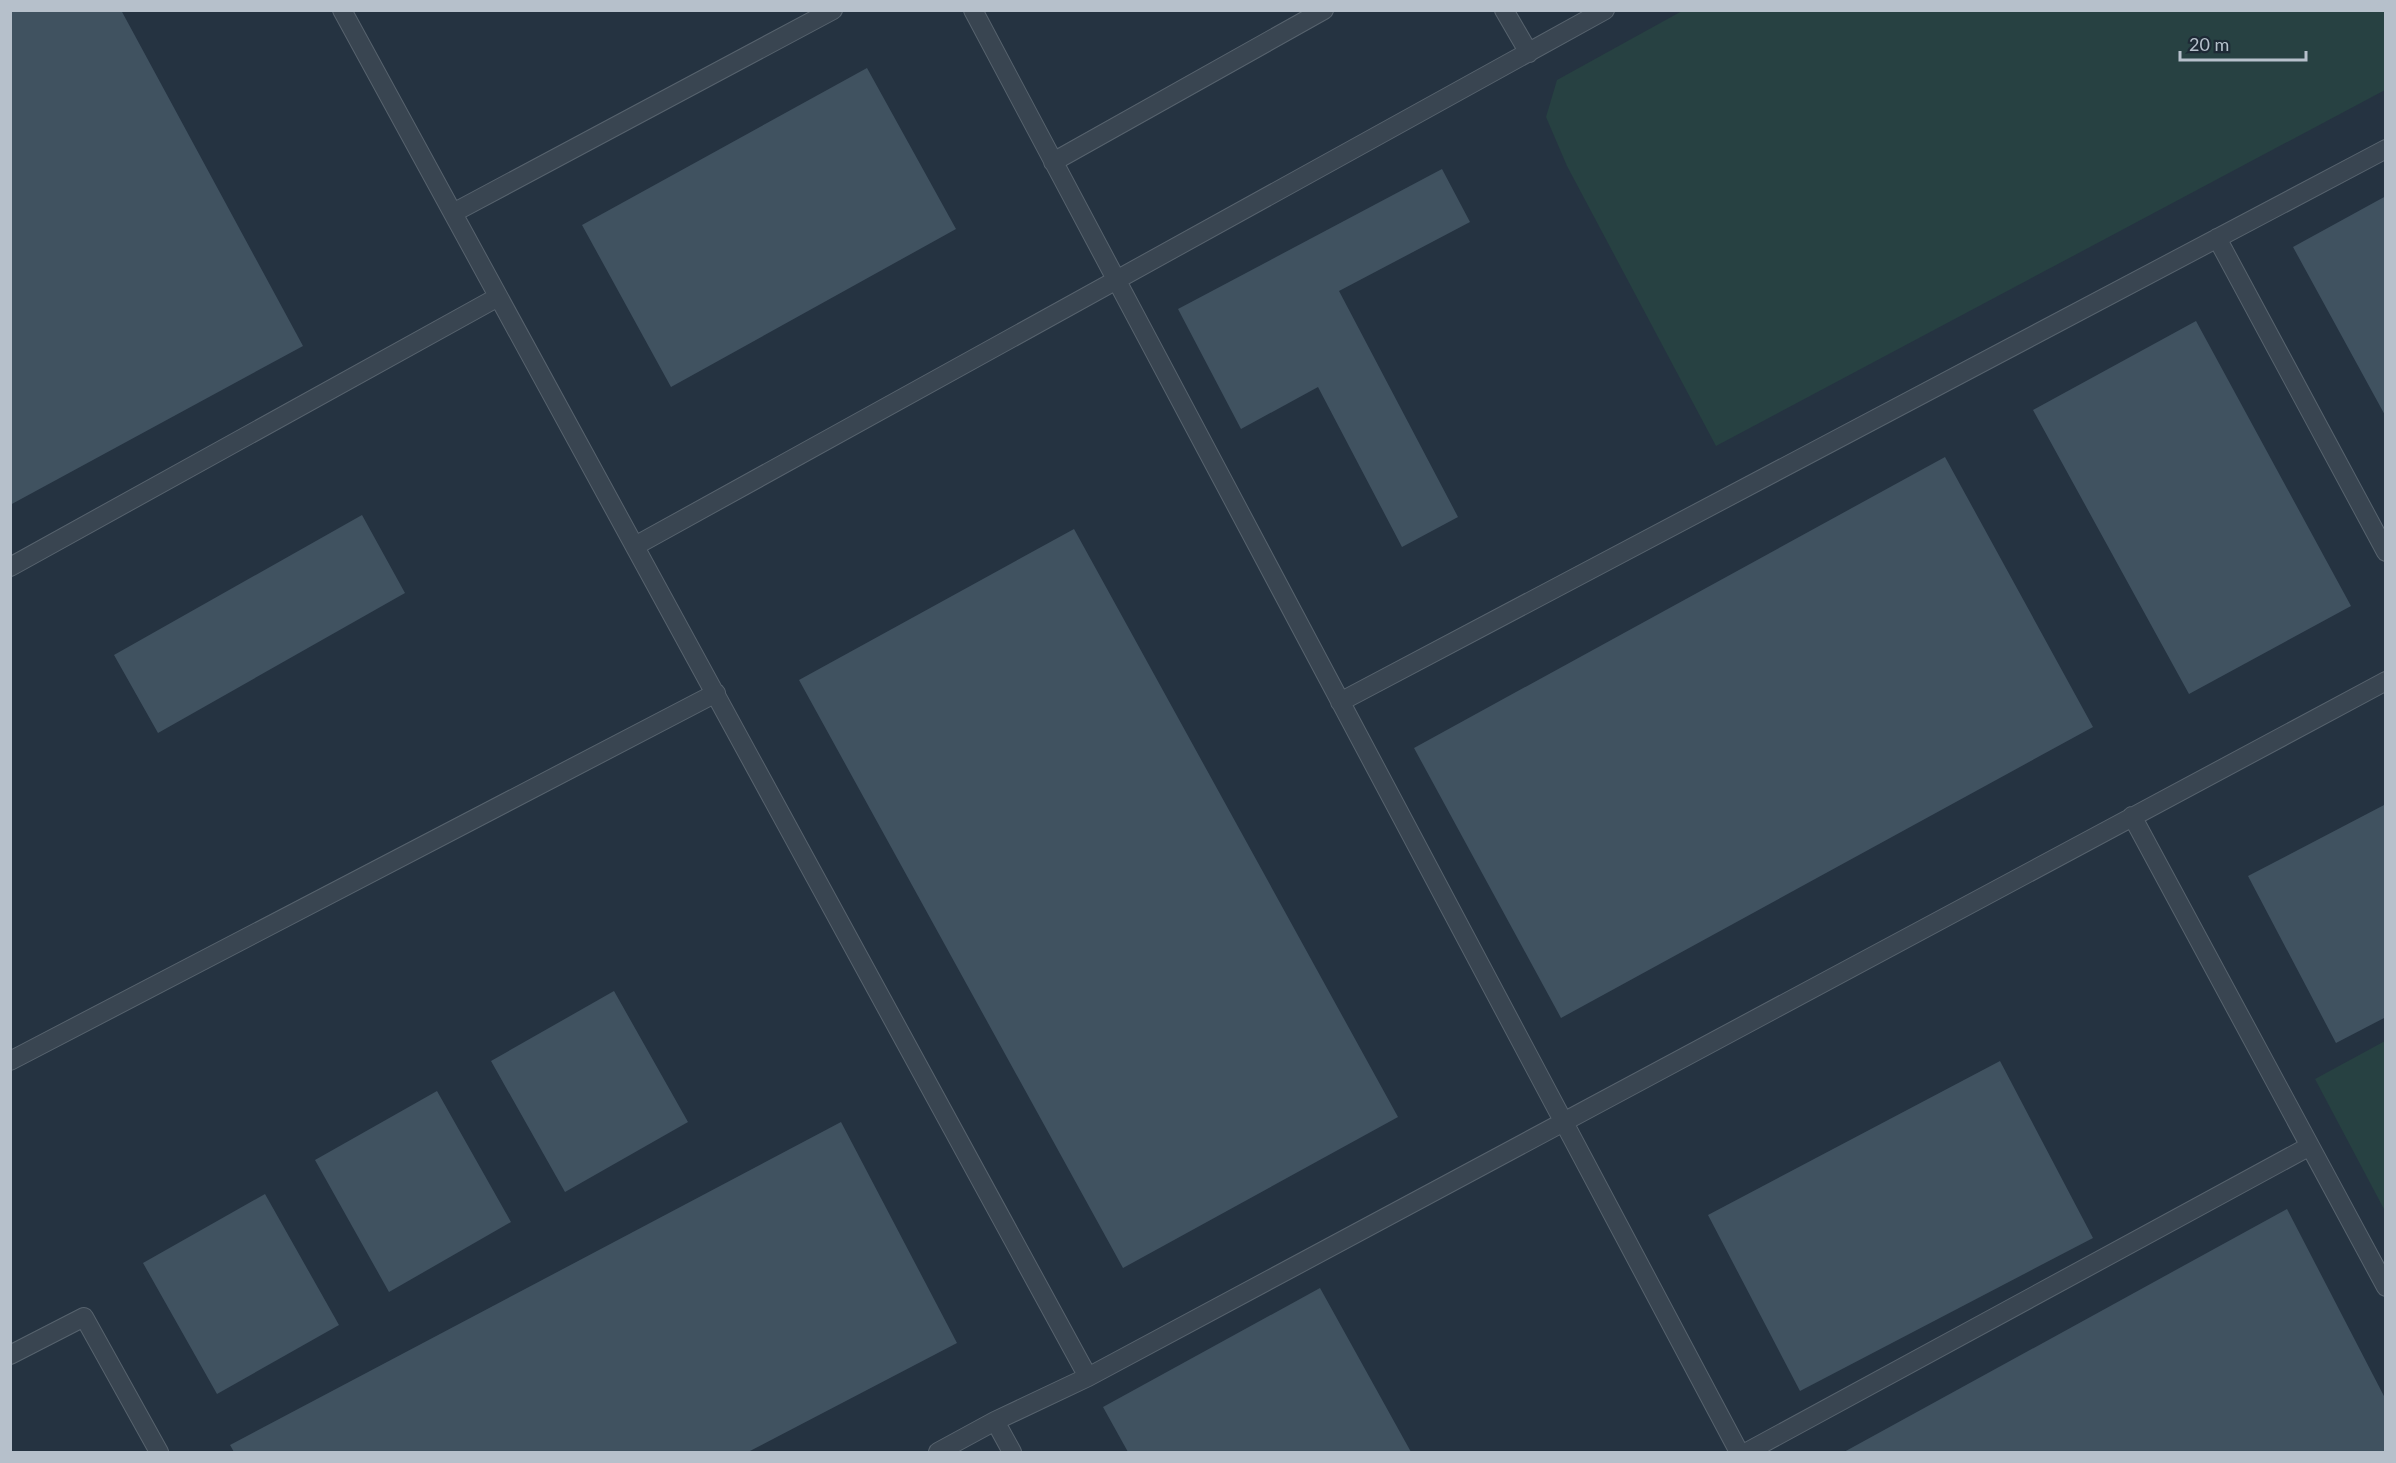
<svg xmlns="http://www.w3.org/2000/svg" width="2396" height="1463" font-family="Lato,sans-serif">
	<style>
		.green { fill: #274142 }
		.building { fill: #405260 }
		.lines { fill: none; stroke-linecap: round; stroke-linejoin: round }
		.lane-casing { stroke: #57636e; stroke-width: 20 }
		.lane { stroke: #394551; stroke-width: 18 }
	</style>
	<rect width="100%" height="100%" fill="#253341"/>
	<path class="green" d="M1682 11H2385V90L1716 446 1567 166 1546 117 1557 80Z
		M2385 1041V1211L2315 1079Z"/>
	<path class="building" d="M10 10H121L303 346 10 505Z
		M867 68 956 229 671 387 582 225Z
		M1442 169 1470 222 1339 291 1458 517 1402 547 1318 387 1241 429 1178 309Z
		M2386 196V417L2293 247Z
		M2196 321 2351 606 2189 694 2033 410Z
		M1945 457 2093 727 1561 1018 1414 748Z
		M362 515 405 593 158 733 114 655Z
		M1074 529 1398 1117 1123 1268 799 680Z
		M2386 804V1017L2336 1043 2248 876Z
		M614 991 688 1122 565 1192 491 1061Z
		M2000 1061 2093 1238 1800 1391 1708 1215Z
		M437 1091 511 1222 389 1292 315 1160Z
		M841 1122 957 1343 748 1452H234L230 1445Z
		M265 1194 339 1325 217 1394 143 1263Z
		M2287 1209 2386 1400V1452H1844Z
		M1320 1288 1411 1452H1128L1103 1407Z"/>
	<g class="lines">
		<defs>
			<path id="lane" d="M342 10 1088 1377
				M973 10 1739 1452
				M1504 10 1529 53
				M1053 162 1324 10
				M453 213 833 10
				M2217 238 2386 552
				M635 546 1605 10
				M10 567 498 297
				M1340 702 2386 149
				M2132 816 2386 1287
				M10 1061 716 693
				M10 1355 84 1317 159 1452
				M995 1421 1012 1452
				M938 1452 995 1421 1088 1377 2386 681
				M1747 1452 2310 1146"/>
		</defs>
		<use href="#lane" class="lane-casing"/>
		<use href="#lane" class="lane"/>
	</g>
	<rect width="2396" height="1463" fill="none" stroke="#b6c0cb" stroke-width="24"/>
	<path d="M2180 51v9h126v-9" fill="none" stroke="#b6c0cb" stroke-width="3"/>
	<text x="2189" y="51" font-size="18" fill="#b6c0cb" stroke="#1e2a36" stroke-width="4.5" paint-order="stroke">20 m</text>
</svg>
